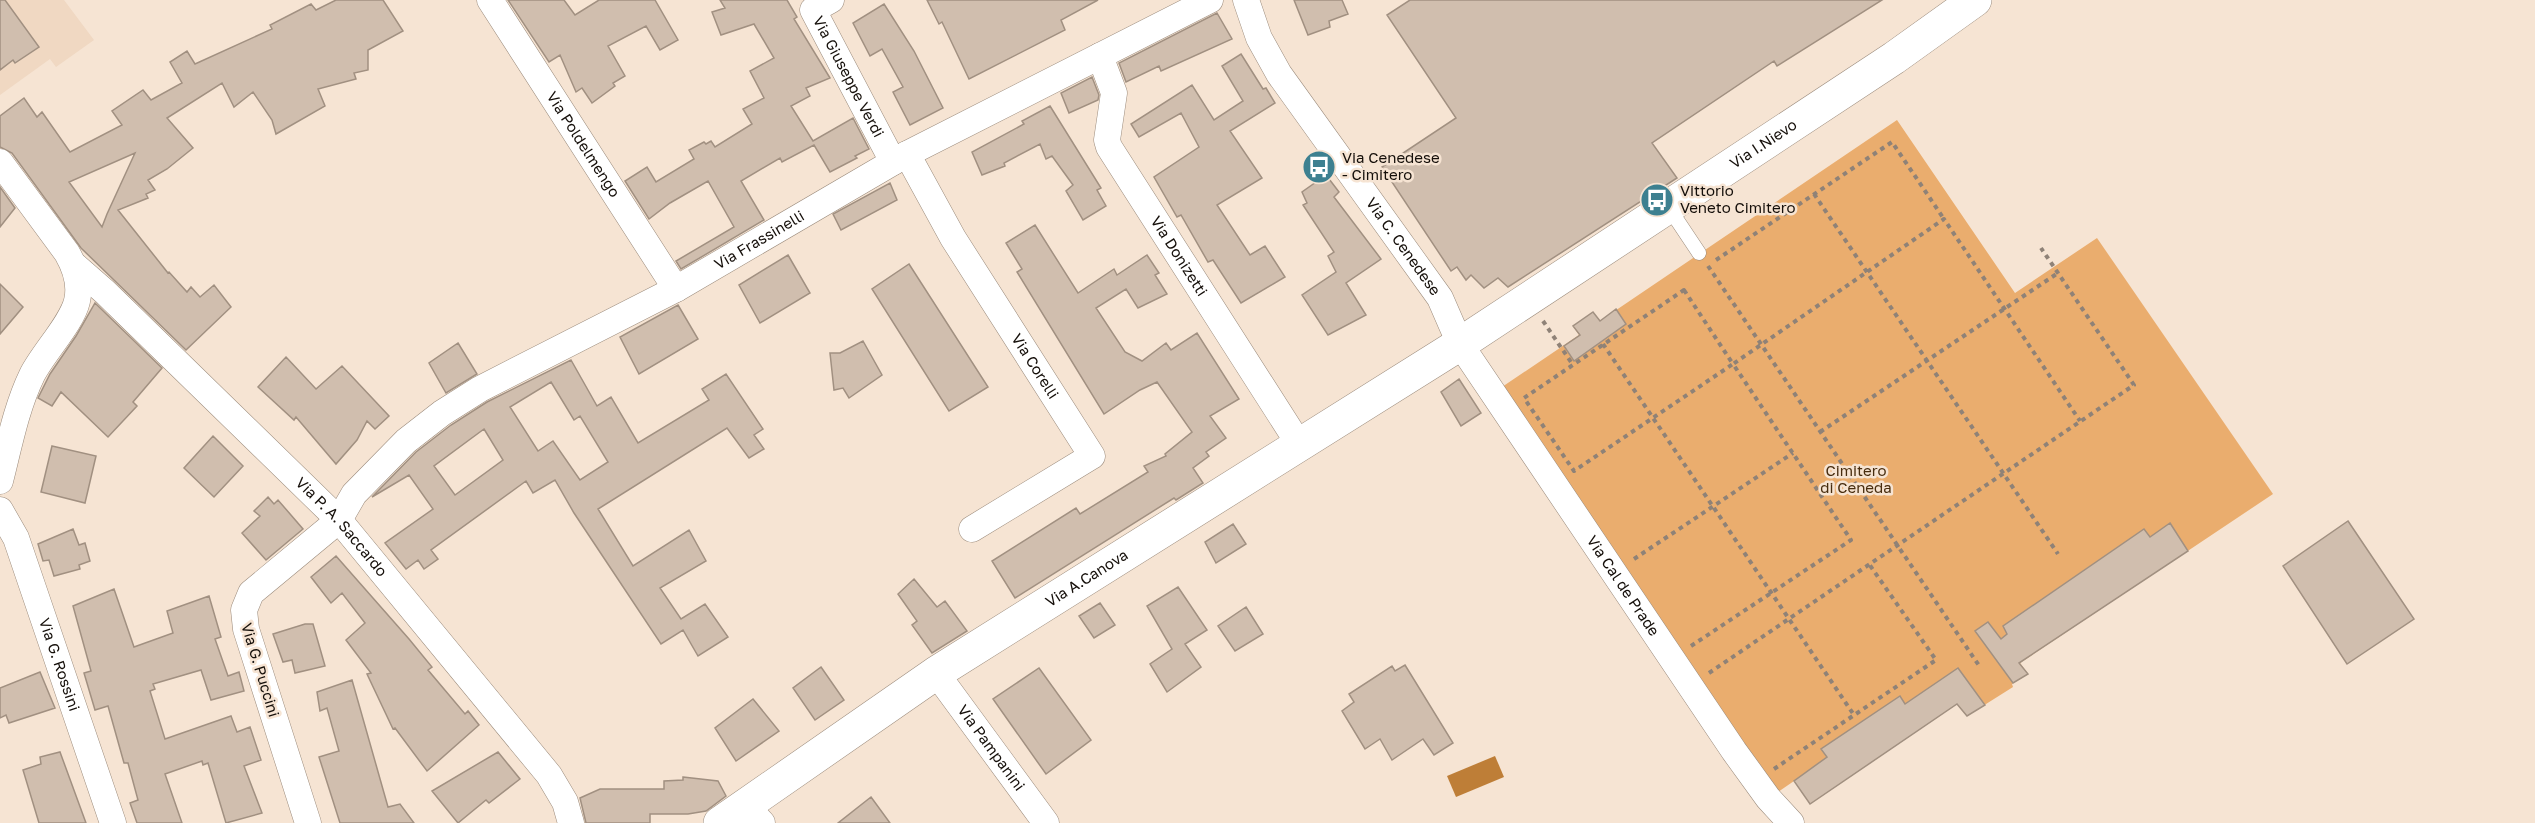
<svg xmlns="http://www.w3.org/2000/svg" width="2535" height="823" font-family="'Golos Text',sans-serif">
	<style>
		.built { fill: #f0d8c2 }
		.green { fill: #eaad6e }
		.water { fill: #be7e37 }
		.building { fill: #d0beae; stroke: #a19081; stroke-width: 1.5; fill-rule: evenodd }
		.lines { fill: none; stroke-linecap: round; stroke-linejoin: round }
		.lane-casing { stroke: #9b8b7c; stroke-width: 15 }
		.street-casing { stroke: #9b8b7c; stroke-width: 27 }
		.secondary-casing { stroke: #9b8b7c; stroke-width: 34 }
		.path { stroke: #8f8277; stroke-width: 4; stroke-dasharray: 4.5 4.5; stroke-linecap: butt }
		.lane { stroke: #fff; stroke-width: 14 }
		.street { stroke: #fff; stroke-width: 26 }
		.secondary { stroke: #fff; stroke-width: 33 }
		.labels { text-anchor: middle; stroke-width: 5; stroke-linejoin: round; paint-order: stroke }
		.street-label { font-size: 15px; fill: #150f0a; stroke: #f6e4d3 }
		.poi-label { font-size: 15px; fill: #150f0a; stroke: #f6e4d3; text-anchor: start }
		.park-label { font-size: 15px; fill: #482d0f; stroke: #f6e4d3 }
	</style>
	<rect width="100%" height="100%" fill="#f6e4d3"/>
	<path class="built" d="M0 0H64L94 40 56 67 50 59 0 95Z"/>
	<path class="green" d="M1897 120 2015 293 2097 238 2273 494 2020 663 2028 674 2012 684 2013 687 1967 716 1957 704 1810 804 1794 781 1775 794 1499 389 1579 335 1573 326 1600 321Z"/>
	<path class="water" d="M1495 756 1504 777 1456 797 1447 776Z"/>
	<path class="building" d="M0 0H5L39 47 15 63 13 60 0 70Z
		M336 0H383L403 31 368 50V70L354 73 356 79 318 89 325 106 276 134 272 120 253 92 234 107 222 83 167 118 193 148 167 169 148 180 155 190 146 194 148 198 118 210 168 273 169 272 187 292 191 287 200 297 214 285 231 307 186 350 81 248 12 153 0 147V116L24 98 37 117 42 112 70 152 122 125 112 111 143 90 151 100 182 83 170 62 187 51 195 64 272 29 270 25 311 4 316 10ZM135 153 107 214 102 227 69 182Z
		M508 0H564L575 15 599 0H655L678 40 660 50 646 26 608 46 625 76 613 83 615 86 592 103 582 88 576 92 560 55 549 62Z
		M720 0H787L797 17 794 19 830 78 806 88 810 96 791 106 813 141 853 118 869 149 855 156 857 158 830 172 814 145 782 162 780 158 741 181 764 220 681 269 676 261 734 227 708 181 670 203 649 219 625 181 647 167 656 182 694 159 689 150 704 142 706 144 711 141 715 147 752 124 743 109 764 98 750 71 774 58 754 24 721 35 712 12 725 8Z
		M927 0H1098L1061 20 1065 30 969 79 942 22 939 24Z
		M1294 0H1342L1348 14 1329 21 1330 27 1308 35Z
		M1410 0H1882L1777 66 1774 61 1652 143 1677 178 1508 287 1498 278 1484 288 1471 275 1466 280 1457 267 1451 271 1382 167 1456 118 1387 15Z
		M884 4 914 51 943 108 910 125 893 92 903 87 882 49 870 56 853 23Z
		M1217 13 1232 39 1161 71 1159 66 1126 82 1119 63Z
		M1241 54 1263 89 1266 88 1275 103 1230 131 1262 178 1217 205 1250 255 1265 246 1285 277 1241 303 1213 260 1208 262 1181 215 1177 217 1154 177 1199 147 1181 113 1139 137 1131 124 1192 85 1214 120 1243 101 1222 66Z
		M1092 77 1099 95 1098 100 1069 113 1061 93Z
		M1050 106 1101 188 1097 190 1106 206 1083 220 1066 191 1073 185 1052 156 1046 159 1040 144 1004 163 1005 166 982 175 972 152 1024 124 1022 121Z
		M1326 175 1339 192 1334 197 1381 259 1346 283 1366 315 1328 335 1302 295 1336 272 1328 256 1334 252 1303 205 1307 203 1302 192Z
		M890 183 897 200 841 230 833 214Z
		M0 187 15 208 0 227Z
		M1035 225 1078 293 1114 269 1117 275 1147 255 1159 273 1155 275 1167 294 1138 308 1126 289 1096 308 1125 352 1142 361 1166 343 1171 350 1197 333 1239 399 1210 416 1226 438 1206 452 1209 456 1193 468 1203 483 1176 500 1174 498 1015 598 992 561 1076 508 1080 514 1148 472 1144 466 1166 456 1165 454 1192 432 1157 382 1140 390 1104 414 1017 272 1022 269 1006 243Z
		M788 255 810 293 760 323 739 285Z
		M909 264 988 387 949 411 872 289Z
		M0 284 23 307 0 334Z
		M95 303 162 368 133 402 137 406 108 437 61 392 52 406 38 398 50 374 76 336Z
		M678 305 698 339 639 374 620 337Z
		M1616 309 1626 324 1574 361 1564 346 1580 335 1573 326 1593 312 1600 321Z
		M863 341 882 375 849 398 843 388 834 390 830 353H840Z
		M458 343 477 374 446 393 429 363Z
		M286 357 316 389 342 366 389 416 375 429 367 421 357 440 336 464 296 417 294 420 258 387Z
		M571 360 597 406 611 397 638 443 709 400 702 389 726 374 763 429 754 435 764 449 749 458 727 428 598 509 633 566 689 530 706 561 660 588 681 619 705 604 728 637 698 656 683 630 661 644 574 513 555 480 533 493 526 481 431 550 438 559 424 569 418 560 406 569 385 543 433 509 409 475 372 497 416 452 451 425 487 402ZM551 382 574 420 580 416 608 462 580 480 553 441 538 451 510 407ZM484 429 503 460 455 495 434 466Z
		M1459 379 1481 413 1461 426 1441 392Z
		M213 436 243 466 214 497 184 468Z
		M52 446 96 456 85 503 41 492Z
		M268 497 274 504 278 500 303 529 266 560 242 533 260 516 254 511Z
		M2348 521 2414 619 2347 664 2283 566Z
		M2170 523 2188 551 2019 663 2028 674 2013 683 1975 631 1988 622 2001 639 2007 634 2003 626 2144 529 2150 537Z
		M1233 524 1246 544 1216 563 1205 542Z
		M73 529 79 545 85 543 90 561 79 565 80 569 54 576 49 560 43 561 38 544Z
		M336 556 409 639 432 667 428 670 465 714 468 711 479 725 427 771 395 728 393 729 367 674 371 673 346 640 365 623 342 593 331 603 311 577Z
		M914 579 937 607 945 601 967 631 932 653 912 625 917 621 898 594Z
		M1178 587 1207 630 1185 644 1201 667 1167 692 1150 664 1172 649 1147 606Z
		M114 589 134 647 173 633 167 611 209 596 221 637 215 639 228 676 239 672 244 691 211 700 201 670 153 684 155 689 150 691 165 739 231 716 237 732 250 727 261 760 244 766 262 813 226 823 208 763 203 765 202 761 165 774 182 823H137L130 803 138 800 128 763H124L108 706 95 710 84 673 91 671 73 606Z
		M1100 603 1115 625 1094 638 1079 616Z
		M1246 607 1263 634 1235 651 1218 626Z
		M305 624H313L325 666 295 673 292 660 283 662 273 634Z
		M1405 665 1453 743 1434 755 1423 739 1392 760 1380 739 1365 749 1342 711 1354 702 1349 694 1392 666 1395 671Z
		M821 667 844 700 815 720 793 688Z
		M1039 668 1091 740 1046 774 993 699Z
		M1958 668 1985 705 1967 716 1957 704 1810 804 1794 781 1827 757 1821 749 1900 696 1905 704Z
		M40 672 55 708 9 723 6 715 0 718V688Z
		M352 680 388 807 400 804 414 823H340L319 757 339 751 327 708 320 711 317 692Z
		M753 699 779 731 736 761 715 728Z
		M60 752 86 823H39L23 770 41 764 40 757Z
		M498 752 520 779 489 803 486 800 458 823 432 791Z
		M683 777 718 781 726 796 706 811 688 814H650V823H586L580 798 600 789H664V781L683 780Z
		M871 797 890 823H838Z"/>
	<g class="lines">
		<defs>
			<path id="lane" d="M1669 208 1699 253"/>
			<g id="street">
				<path id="s1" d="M490 0 676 289"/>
				<path id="s2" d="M831 0 813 10 893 162"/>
				<path id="s3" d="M1246 0 1259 38 1279 74 1440 298 1460 344 1734 751 1768 798 1791 823"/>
				<path id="s4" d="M1100 56 1114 93 1107 140 1109 147 1299 444"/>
				<path id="s5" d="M907 154 953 238 1092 456 972 529"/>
				<path d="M0 162 67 253C75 267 81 284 77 301 72 323 43 353 32 375 16 408 9 446 0 481"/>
				<path id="s6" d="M73 264 105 292 339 520 549 775 565 802 571 823"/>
				<path id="s7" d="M0 510 16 538 113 823"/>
				<path id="s8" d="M936 673 1046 823"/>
				<path d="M746 806 762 823"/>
				<path id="s9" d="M308 823 246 629 244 610 251 593 339 520 354 494 406 441 442 413 480 389 676 289 907 154 1210 0"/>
			</g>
			<g id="secondary">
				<path id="s10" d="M720 823 936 673 1460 344 1894 58 1975 0"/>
			</g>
		</defs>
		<use href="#lane" class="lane-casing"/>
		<use href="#street" class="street-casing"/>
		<use href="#secondary" class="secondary-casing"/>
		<path class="path" d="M1814 194 2058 554
			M1716 260 1892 142 1944 219
			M1708 266 1980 667
			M1684 290 1733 364 1574 471 1524 398Z
			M1543 321 1573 365
			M1603 344 1854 715
			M1820 432 2058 273
			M1634 559 1793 453
			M1691 646 1851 540 1733 364 1944 219 2080 421
			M1709 673 2134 385 2041 248
			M1774 769 1936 660 1869 564"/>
		<use href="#lane" class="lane"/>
		<use href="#street" class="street"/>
		<use href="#secondary" class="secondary"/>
	</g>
	<defs>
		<symbol id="bus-disc" viewBox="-11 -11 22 22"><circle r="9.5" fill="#3d8090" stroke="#f6e4d3"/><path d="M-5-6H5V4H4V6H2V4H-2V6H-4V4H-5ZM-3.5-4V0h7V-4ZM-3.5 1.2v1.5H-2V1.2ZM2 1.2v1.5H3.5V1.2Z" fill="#fff"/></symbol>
	</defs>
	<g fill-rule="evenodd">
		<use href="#bus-disc" x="1300" y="148" width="38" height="38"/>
		<use href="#bus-disc" x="1638" y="181" width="38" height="38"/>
	</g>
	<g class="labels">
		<g class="street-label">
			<text dy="5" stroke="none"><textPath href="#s2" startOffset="96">Via Giuseppe Verdi</textPath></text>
			<text dy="5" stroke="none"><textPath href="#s10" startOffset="1245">Via I.Nievo</textPath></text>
			<text dy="5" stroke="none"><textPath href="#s1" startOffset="172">Via Poldelmengo</textPath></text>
			<text dy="5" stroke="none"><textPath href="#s9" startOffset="867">Via Frassinelli</textPath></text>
			<text dy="5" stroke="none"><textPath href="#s3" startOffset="294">Via C. Cenedese</textPath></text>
			<text dy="5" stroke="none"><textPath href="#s4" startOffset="224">Via Donizetti</textPath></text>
			<text dy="5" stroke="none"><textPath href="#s5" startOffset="248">Via Corelli</textPath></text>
			<text dy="5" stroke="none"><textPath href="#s6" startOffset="376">Via P. A. Saccardo</textPath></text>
			<text dy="5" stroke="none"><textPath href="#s10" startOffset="441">Via A.Canova</textPath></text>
			<text dy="5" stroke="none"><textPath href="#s3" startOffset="699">Via Cal de Prade</textPath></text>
			<text dy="5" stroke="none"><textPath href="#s7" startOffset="166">Via G. Rossini</textPath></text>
			<text transform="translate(260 670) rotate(73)" y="5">Via G. Puccini</text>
			<text dy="5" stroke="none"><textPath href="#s8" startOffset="93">Via Pampanini</textPath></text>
		</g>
		<g class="poi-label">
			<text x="1342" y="163">Via Cenedese<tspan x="1342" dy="17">- Cimitero</tspan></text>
			<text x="1680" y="196">Vittorio<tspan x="1680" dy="17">Veneto Cimitero</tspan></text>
		</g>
		<g class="park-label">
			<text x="1856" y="476">Cimitero<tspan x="1856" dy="17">di Ceneda</tspan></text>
		</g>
	</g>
</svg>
